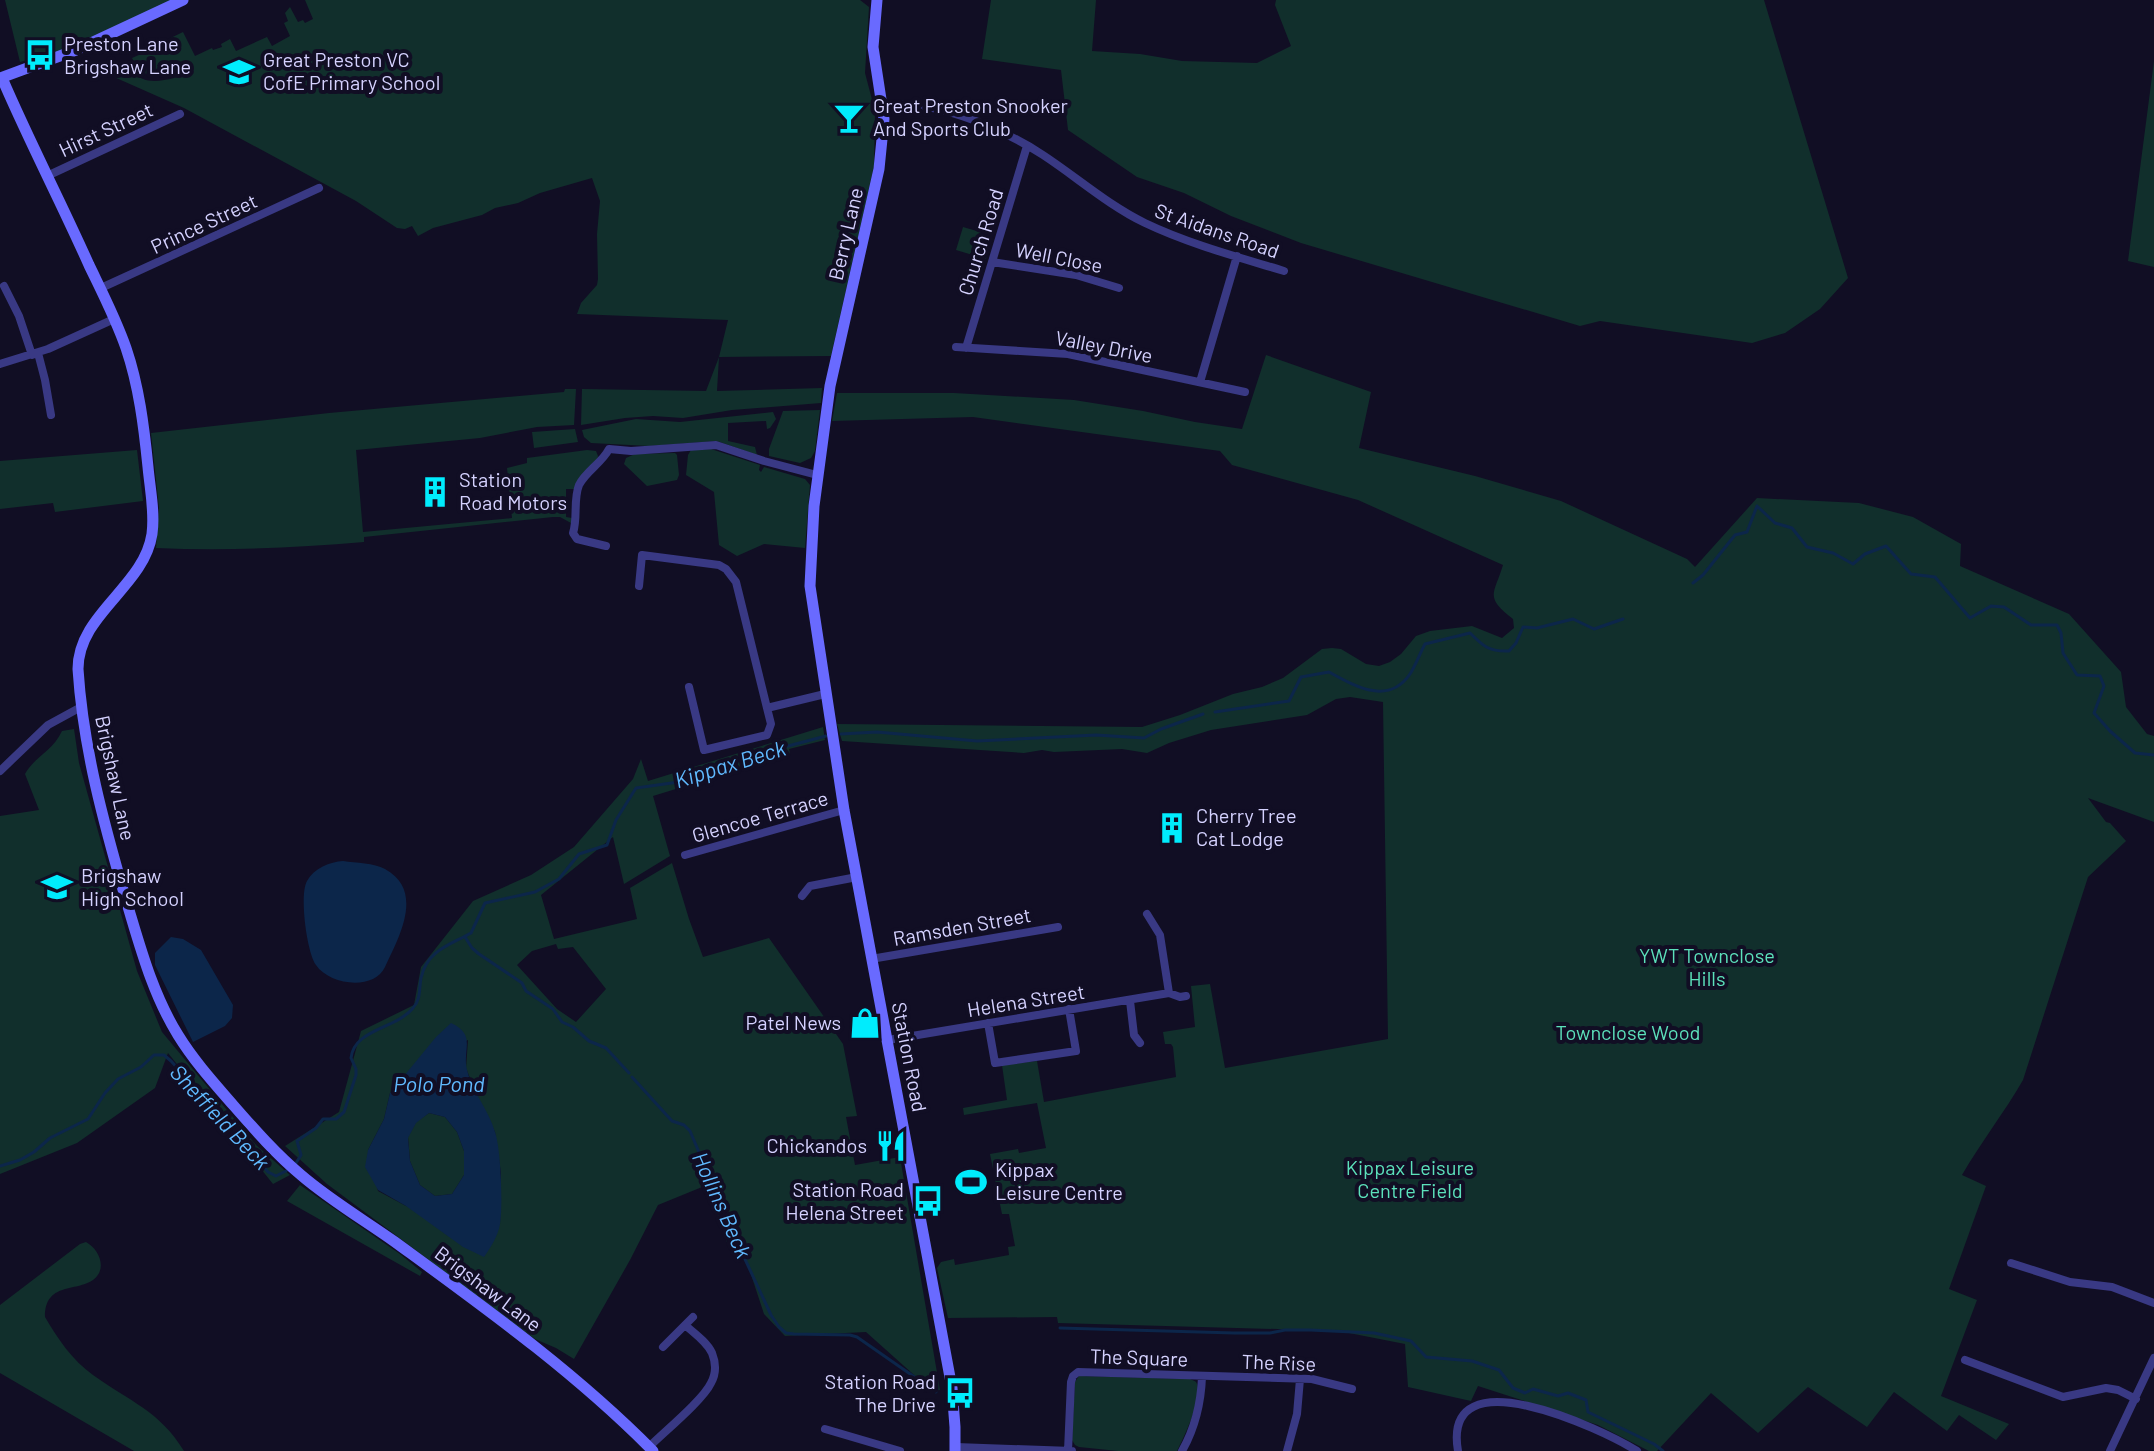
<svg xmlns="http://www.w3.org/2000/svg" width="2154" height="1451" font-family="Barlow,sans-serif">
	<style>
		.green { fill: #112f2c; fill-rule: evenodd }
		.water { fill: #0c264a; fill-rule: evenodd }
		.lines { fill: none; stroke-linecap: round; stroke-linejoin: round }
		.stream { stroke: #0c264a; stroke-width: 3 }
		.street { stroke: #393984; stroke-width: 8 }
		.secondary { stroke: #696aff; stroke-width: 11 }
		.labels { text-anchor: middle; stroke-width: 8; stroke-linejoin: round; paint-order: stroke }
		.poi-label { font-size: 20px; fill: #d5d2ff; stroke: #110e24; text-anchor: start }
		.street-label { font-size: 20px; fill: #d5d2ff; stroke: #110e24 }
		.park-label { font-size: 20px; fill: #5ce1bb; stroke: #110e24 }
		.water-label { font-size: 22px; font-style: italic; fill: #60baff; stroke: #110e24 }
	</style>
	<rect width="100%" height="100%" fill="#110e24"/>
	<path class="green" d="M5 0H172L74 47 20 62Z
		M305 0H860L869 7 865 73 875 111 874 166 831 356 719 357 717 391 822 388 821 403 732 410 683 418 653 416 625 418 581 425 582 389 706 391 719 357 728 320 577 314 581 303 597 285 598 279 597 234 600 201 592 178 540 193 518 203 495 208 482 215 433 228 418 236 412 226 405 229 397 228 356 201 184 108 114 77 131 70C142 84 158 82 174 78L172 72C152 77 142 78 132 58L150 50V48L183 32 195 56 212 48 213 50 222 47 221 44 230 39 236 51 267 37 272 46 290 36 284 23 288 21 285 13 290 7 298 22 303 20 305 23 313 19Z
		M991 0H1096L1092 51 1140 54 1182 61 1257 63 1291 46 1275 5 1276 0H1764L1848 278 1820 309 1785 333 1752 343 1600 321 1580 326 1301 243 1231 216 1184 193 1137 177 1068 130 1061 70 982 59Z
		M2154 61V267L2128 261Z
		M963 227 987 234 992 239 986 259 956 250Z
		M1266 355 1371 392 1359 448 1475 476 1561 501 1687 559 1695 567 1757 498 1859 503 1913 517 1961 544 1960 566 2069 614 2121 672 2126 707 2147 734 2154 736V822L2088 798 2106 822 2110 823 2126 841 2088 877 2023 1080C2004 1113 1981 1142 1962 1175L1986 1186 1949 1289 1977 1300 1941 1396 2009 1424 1996 1440 1959 1415 1947 1431 1894 1392 1867 1427 1808 1387 1758 1433 1711 1393 1657 1451H1649L1598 1425 1478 1386 1471 1401 1408 1387 1405 1344 1349 1333 1348 1331 1058 1323 1057 1317 948 1318 937 1268 941 1262 954 1259 955 1265 1009 1255 1008 1247 1015 1246 1009 1214H1002L990 1154 1018 1149 1019 1153 1046 1148 1037 1103 964 1115 963 1108 1007 1100 1002 1065 1037 1061 1044 1102 1176 1077 1173 1047 1171 1044H1165L1163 1032 1195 1027 1191 986 1210 984 1225 1068 1388 1039 1383 702 1350 697 1336 699 1307 715 1211 730 1169 743 1147 753 1122 749 1054 752 1042 750 1024 753 842 741 837 724 1142 727 1180 715 1233 694 1262 687 1283 678 1322 649 1332 648 1341 649 1366 664 1379 666 1390 662 1401 654 1416 636 1430 631 1472 626 1502 638 1514 628 1513 619C1484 596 1494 595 1503 565L1358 500 1232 465 1220 451 973 417 832 421 837 393H954L1074 400 1143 411 1195 422 1242 429Z
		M565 389H576L574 425 537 427 480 438 356 450 363 532 512 518 507 468 527 463V458L587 450 596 451 598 456 597 461 574 489H566V517L572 518 571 523 560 517H553L364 537V542C294 548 226 551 156 548L159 508 151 433 329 413 564 392Z
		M820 410 815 451 811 458 800 463 769 456V449L783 411Z
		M773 412 776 419 770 428 767 429 766 421 728 423V441L755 447 757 455 717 441 649 446 591 443 584 437 582 430 636 419 680 422Z
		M575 429 578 442 534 448 532 432Z
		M711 449 760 465 759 470 761 472 764 467 805 479 810 485 805 548 764 544 737 556 719 545 714 492 686 475 688 455 691 450Z
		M137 450 143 501 55 512 53 503 0 509V461Z
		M675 453 677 455 679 475 677 480 647 486 624 464 626 458 635 454Z
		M823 727 825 740 789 749 790 754 653 796 670 856 629 881 624 884 613 837 541 895 554 939 637 919 630 888 672 863 689 919 703 957 769 938 843 1044 857 1116 846 1117 855 1165 900 1157 940 1390 932 1391 866 1332 785 1336 764 1314 741 1244 729 1248 707 1185 658 1205 630 1260 574 1359 556 1348 535 1339 327 1184 285 1146 339 1112 361 1031 414 1005 421 967 473 901 531 875 574 847 633 779 641 759 648 781ZM556 944 558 949 573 947 606 989 576 1022 557 1009 517 965 532 951ZM468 1040 466 1068 475 1091 495 1132 501 1173 500 1224 406 1206 378 1191 368 1150 384 1119 390 1093 408 1072Z
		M74 729 79 763 137 971 162 1032 256 1145 290 1175 273 1184 168 1053 155 1088 77 1143 0 1174V816L39 810 25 774C35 756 52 752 62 731Z
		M429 1113 445 1117 457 1132 464 1151V1175L452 1194 435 1196 420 1185 410 1161 408 1137 416 1122Z
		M300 1185 400 1254 422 1272 420 1276 287 1201Z
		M86 1242C99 1249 108 1269 93 1280 76 1292 45 1282 45 1317 58 1339 72 1360 93 1375 130 1402 159 1410 184 1451H134L0 1373V1305L80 1244Z
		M1079 1376 1190 1379C1192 1380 1195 1381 1196 1382 1205 1394 1183 1439 1177 1451H1118L1079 1447 1075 1445 1072 1440 1075 1382Z"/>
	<path class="water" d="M343 861C356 863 374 863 385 869 425 891 399 937 385 967 374 991 329 985 316 965 307 953 299 895 307 881 314 868 330 862 343 861Z
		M171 937 183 939 201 950 233 1005 232 1018 225 1026 193 1042 155 965V953Z
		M451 1023C477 1035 462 1049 467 1070 472 1092 489 1110 495 1132 501 1150 503 1205 500 1224 498 1236 491 1247 484 1257L463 1247 406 1206 378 1190 365 1167 368 1150 384 1119 390 1093 436 1037ZM429 1113 445 1117 457 1132 464 1151V1175L452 1194 435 1196 420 1185 410 1161 408 1138 416 1123Z"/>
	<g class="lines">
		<path class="stream" d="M1693 583 1703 575 1735 535 1747 532 1757 506 1775 523 1792 528 1807 547 1833 553 1853 564 1865 554 1886 546 1911 574 1935 577 1970 618 1991 606 2004 607 2031 625H2057L2061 633 2063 653 2077 675 2100 676 2104 686 2094 713 2110 731 2135 753 2154 755
			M1215 712 1289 701 1301 677 1329 672C1355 686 1388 706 1410 674 1416 665 1420 653 1425 644L1470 633C1483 646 1489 652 1509 651L1516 643 1523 627 1537 628 1573 619 1594 629 1623 619
			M841 734 877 732 977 741 1096 735 1144 738 1161 729 1203 714
			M465 937 472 948 479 954 522 983 526 991 553 1009 562 1022 573 1027 589 1041 606 1048 629 1073
			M632 1077 672 1121 684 1125 690 1131 737 1242 771 1315 779 1327 786 1333 794 1334 850 1335 857 1337 936 1392
			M296 1163 301 1155 297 1141 316 1128 323 1119H336L344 1112 356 1075V1069L351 1058C354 1029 396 1029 413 1008 421 1000 419 988 421 978 427 950 450 945 471 933L485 903 535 892 559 879 579 854 607 845 616 820 636 788 686 781 735 760 826 736
			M0 1166 20 1160 34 1152 50 1138 88 1119 105 1093 118 1079 141 1067 154 1055H164L171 1061 224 1119 268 1172 276 1176 286 1171
			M1060 1328 1234 1333H1270L1285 1330H1310L1374 1333 1411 1341 1426 1357 1472 1361 1499 1370 1513 1388 1525 1393 1533 1389 1558 1396 1568 1393 1586 1400 1588 1412 1654 1444 1663 1451"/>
		<path class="street" d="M882 104C892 105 903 104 913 105 955 109 1008 132 1043 155 1078 178 1108 205 1145 223 1189 244 1238 257 1284 271
			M47 176 180 114
			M992 262 1076 275 1119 288
			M4 286 19 316 32 355
			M101 288 319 188
			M956 347 1068 354 1245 392
			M966 348 1027 146
			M38 353 45 380 51 415
			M0 364 48 349 114 319
			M1200 382 1237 256
			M606 546 577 539 573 533C578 518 573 500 579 485 586 471 602 463 609 449L631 451 716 445 764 461 817 475
			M639 586 642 555 719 565 726 569 736 582 767 708 825 694
			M689 687 704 750 767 735 771 724 767 708
			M0 771 48 725 81 707
			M685 855 844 810
			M802 896 810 886 857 877
			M1147 914 1160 935 1169 993
			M871 959 1058 927
			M1130 1001 1134 1035 1140 1043
			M988 1023 995 1063 1076 1051 1069 1009
			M888 1040 1169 993 1180 997 1186 996
			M2011 1263 2070 1282 2112 1287 2154 1303
			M663 1347 693 1317
			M1965 1360 2063 1397 2106 1388 2118 1390 2136 1399
			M825 1429 900 1451
			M649 1447C664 1432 703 1400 711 1383 716 1374 716 1363 712 1353 707 1342 694 1333 685 1325
			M956 1447 1072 1451
			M1068 1451 1071 1382 1073 1376 1078 1372 1312 1379 1352 1389
			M1182 1451C1195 1428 1201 1403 1202 1377
			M1287 1451 1297 1414 1300 1379
			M1458 1451C1441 1353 1602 1429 1637 1451
			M2110 1451 2154 1358"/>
		<path class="secondary" d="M877 0 873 47 884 119 879 169 830 386 814 506 810 586 844 810 952 1388 955 1427V1451
			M0 78 76 50 183 0
			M2 78C29 141 61 202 89 265 102 292 116 319 126 348 139 386 144 427 148 467 150 489 155 512 152 534 144 587 78 614 78 669 83 748 104 824 126 900 140 946 152 993 178 1035 194 1061 214 1083 234 1106 255 1130 276 1154 301 1175 330 1200 364 1220 395 1242 484 1307 575 1372 653 1451"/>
	</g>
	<defs>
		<symbol id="bus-bare" viewBox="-9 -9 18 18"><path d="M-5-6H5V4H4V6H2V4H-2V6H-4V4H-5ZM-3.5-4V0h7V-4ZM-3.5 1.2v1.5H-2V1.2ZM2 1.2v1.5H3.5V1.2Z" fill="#00ecfd" stroke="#110e24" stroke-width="2.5" paint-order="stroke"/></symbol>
		<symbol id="school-bare" viewBox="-9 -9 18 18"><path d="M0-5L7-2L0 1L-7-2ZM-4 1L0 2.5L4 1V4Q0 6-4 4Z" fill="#00ecfd" stroke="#110e24" stroke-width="2.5" paint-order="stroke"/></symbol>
		<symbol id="bar-bare" viewBox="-9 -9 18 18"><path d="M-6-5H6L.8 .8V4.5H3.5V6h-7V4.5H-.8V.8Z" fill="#00ecfd" stroke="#110e24" stroke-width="2.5" paint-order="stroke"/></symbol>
		<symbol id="building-bare" viewBox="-9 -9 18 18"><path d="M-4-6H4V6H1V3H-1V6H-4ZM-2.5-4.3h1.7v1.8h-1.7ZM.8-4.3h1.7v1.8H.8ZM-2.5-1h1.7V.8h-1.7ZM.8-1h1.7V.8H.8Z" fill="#00ecfd" stroke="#110e24" stroke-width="2.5" paint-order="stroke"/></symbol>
		<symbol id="shop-bare" viewBox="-9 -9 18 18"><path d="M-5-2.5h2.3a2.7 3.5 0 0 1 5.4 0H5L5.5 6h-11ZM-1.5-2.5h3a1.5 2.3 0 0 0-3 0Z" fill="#00ecfd" stroke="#110e24" stroke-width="2.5" paint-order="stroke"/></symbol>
		<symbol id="restaurant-bare" viewBox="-9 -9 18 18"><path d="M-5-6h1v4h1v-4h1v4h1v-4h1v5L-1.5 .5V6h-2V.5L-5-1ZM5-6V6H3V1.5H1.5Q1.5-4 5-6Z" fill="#00ecfd" stroke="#110e24" stroke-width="2.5" paint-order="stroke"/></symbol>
		<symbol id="stadium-bare" viewBox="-9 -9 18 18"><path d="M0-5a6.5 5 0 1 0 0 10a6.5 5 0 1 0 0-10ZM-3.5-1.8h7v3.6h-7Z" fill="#00ecfd" stroke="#110e24" stroke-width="2.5" paint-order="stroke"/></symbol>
	</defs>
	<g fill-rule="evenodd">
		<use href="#bus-bare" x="18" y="33" width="44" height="44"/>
		<use href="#school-bare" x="217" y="50" width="44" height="44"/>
		<use href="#bar-bare" x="827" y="96" width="44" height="44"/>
		<use href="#building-bare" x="413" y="470" width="44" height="44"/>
		<use href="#building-bare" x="1150" y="806" width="44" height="44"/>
		<use href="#school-bare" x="35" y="865" width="44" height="44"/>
		<use href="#shop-bare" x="843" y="1001" width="44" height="44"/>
		<use href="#restaurant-bare" x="869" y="1124" width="44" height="44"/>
		<use href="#stadium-bare" x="949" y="1160" width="44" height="44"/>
		<use href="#bus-bare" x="906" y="1179" width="44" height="44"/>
		<use href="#bus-bare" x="938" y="1371" width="44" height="44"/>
	</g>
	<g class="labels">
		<g class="poi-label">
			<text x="64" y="51">Preston Lane<tspan x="64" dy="23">Brigshaw Lane</tspan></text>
			<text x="263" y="67">Great Preston VC<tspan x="263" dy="23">CofE Primary School</tspan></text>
			<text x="873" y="113">Great Preston Snooker<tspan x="873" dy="23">And Sports Club</tspan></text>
			<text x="459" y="487">Station<tspan x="459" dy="23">Road Motors</tspan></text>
			<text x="1196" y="823">Cherry Tree<tspan x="1196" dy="23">Cat Lodge</tspan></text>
			<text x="81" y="883">Brigshaw<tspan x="81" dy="23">High School</tspan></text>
			<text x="841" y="1030" text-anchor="end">Patel News</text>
			<text x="867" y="1153" text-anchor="end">Chickandos</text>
			<text x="995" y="1177">Kippax<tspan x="995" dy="23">Leisure Centre</tspan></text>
			<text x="904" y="1197" text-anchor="end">Station Road<tspan x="904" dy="23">Helena Street</tspan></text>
			<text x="936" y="1389" text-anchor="end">Station Road<tspan x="936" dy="23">The Drive</tspan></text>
		</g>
		<g class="street-label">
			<text transform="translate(106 130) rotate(-25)" y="7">Hirst Street</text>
			<text transform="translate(204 224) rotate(-25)" y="7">Prince Street</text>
			<text transform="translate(1217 231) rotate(19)" y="7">St Aidans Road</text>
			<text transform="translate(846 234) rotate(-77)" y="7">Berry Lane</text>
			<text transform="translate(981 242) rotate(-73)" y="7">Church Road</text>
			<text transform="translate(1059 258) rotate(11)" y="7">Well Close</text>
			<text transform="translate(1104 347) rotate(11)" y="7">Valley Drive</text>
			<text transform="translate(115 778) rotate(78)" y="7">Brigshaw Lane</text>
			<text transform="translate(760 817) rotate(-16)" y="7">Glencoe Terrace</text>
			<text transform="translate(962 927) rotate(-10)" y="7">Ramsden Street</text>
			<text transform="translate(1026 1001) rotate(-9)" y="7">Helena Street</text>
			<text transform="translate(909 1057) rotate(79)" y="7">Station Road</text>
			<text transform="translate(488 1289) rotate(37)" y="7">Brigshaw Lane</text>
			<text transform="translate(1139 1358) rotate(2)" y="7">The Square</text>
			<text transform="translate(1279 1363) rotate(2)" y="7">The Rise</text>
		</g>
		<g class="park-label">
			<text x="1707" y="963">YWT Townclose<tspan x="1707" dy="23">Hills</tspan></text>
			<text x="1628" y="1040">Townclose Wood</text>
			<text x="1410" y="1175">Kippax Leisure<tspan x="1410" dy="23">Centre Field</tspan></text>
		</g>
		<g class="water-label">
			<text transform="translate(730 764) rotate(-17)" y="8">Kippax Beck</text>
			<text x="439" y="1092">Polo Pond</text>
			<text transform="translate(220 1117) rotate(47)" y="8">Sheffield Beck</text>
			<text transform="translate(722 1205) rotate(66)" y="8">Hollins Beck</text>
		</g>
	</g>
</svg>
